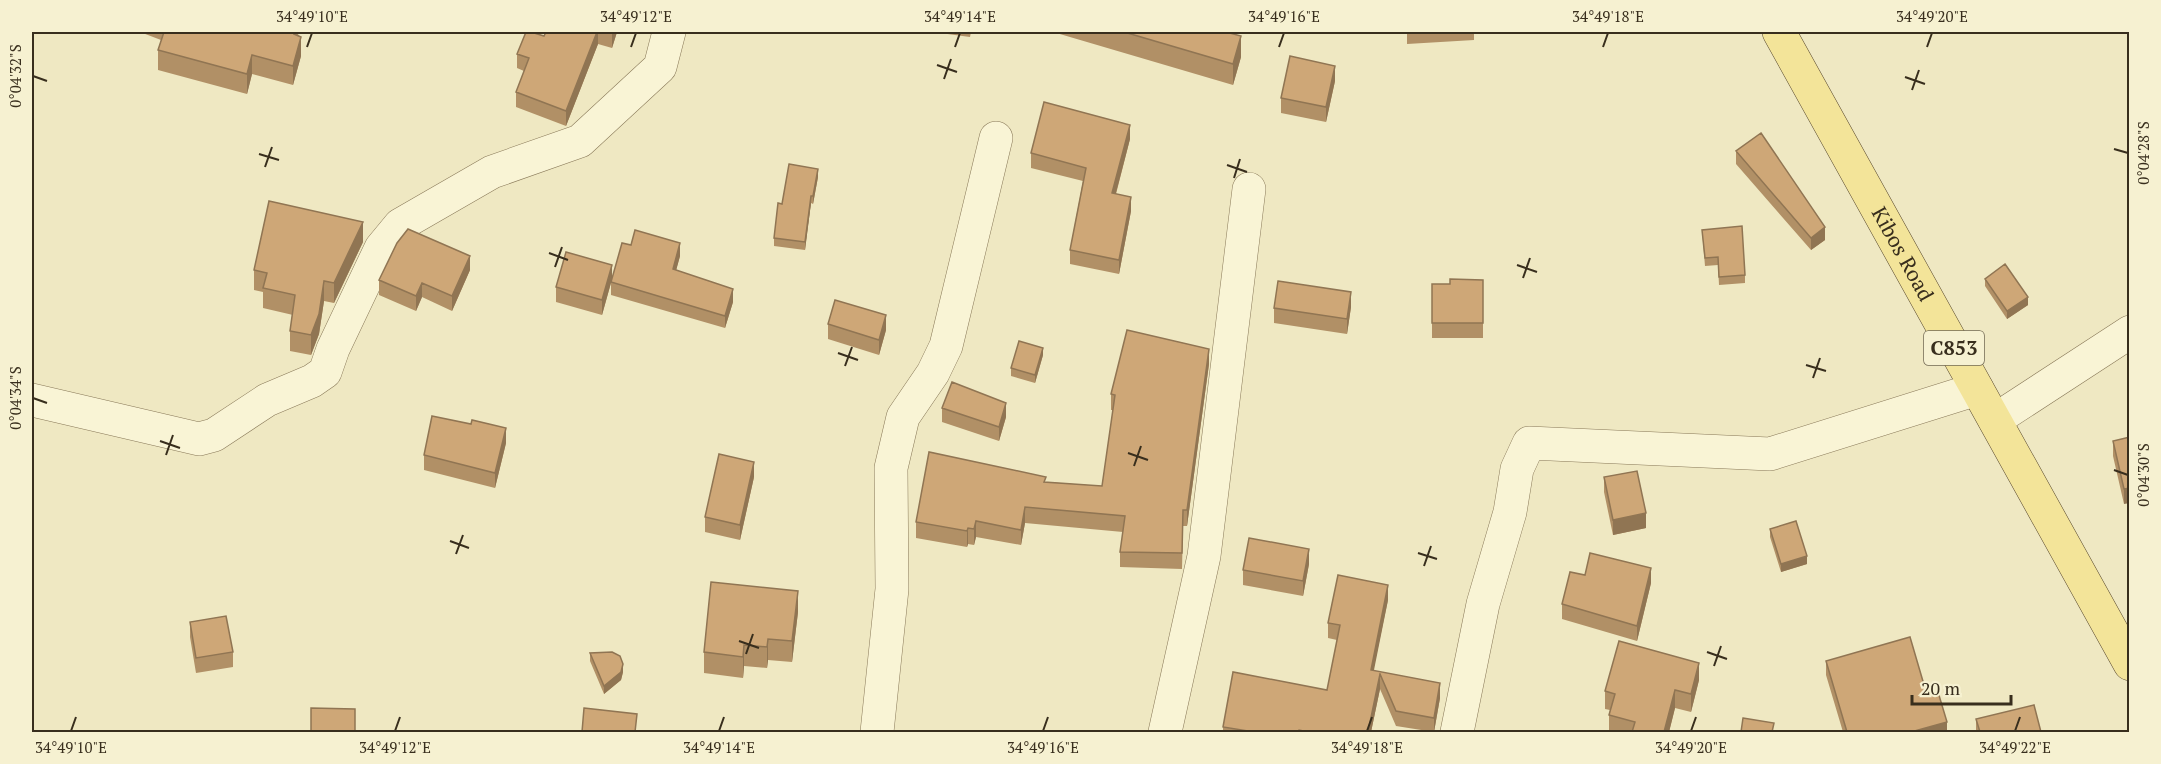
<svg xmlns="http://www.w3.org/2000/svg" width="2161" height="764" font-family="'PT Serif',serif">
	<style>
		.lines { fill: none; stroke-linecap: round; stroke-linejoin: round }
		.minor-casing { stroke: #897959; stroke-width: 34 }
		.major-casing { stroke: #56462d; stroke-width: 34 }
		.minor { stroke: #f9f4d5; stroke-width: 33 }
		.major { stroke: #f3e499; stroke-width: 33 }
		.wall { fill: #b19066 }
		.shaded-wall { fill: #907553 }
		.building { fill: #cea777; stroke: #907553; stroke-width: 1.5 }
		.ticks { fill: none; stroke: #382e1d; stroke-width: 2 }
		.labels { text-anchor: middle; stroke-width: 5; stroke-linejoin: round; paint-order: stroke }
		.shield { fill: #f6f1d1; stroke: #716853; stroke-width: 1.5 }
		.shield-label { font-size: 20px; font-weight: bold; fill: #382e1d }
		.street-label { font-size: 21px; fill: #382e1d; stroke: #f6f1d1 }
		.neatline { fill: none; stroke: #382e1d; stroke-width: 2 }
		.ticks-label { font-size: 15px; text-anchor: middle; fill: #382e1d }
	</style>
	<rect width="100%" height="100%" fill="#efe8c2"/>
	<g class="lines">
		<defs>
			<path id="minor" d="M32 400 199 439 214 435 267 400 312 381 325 372 333 349 381 248 400 225 492 172 580 141 660 67 669 32
				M1995 420 2130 332
				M877 732 892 589 891 468 903 417 933 373 946 346 996 138
				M1165 732 1204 556 1249 189
				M1457 732 1483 604 1510 512 1517 469 1529 443 1770 454 1977 389"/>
			<g id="major">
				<path id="s1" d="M1779 32 2130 664"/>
			</g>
		</defs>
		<use href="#minor" class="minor-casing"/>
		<use href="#major" class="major-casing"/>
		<use href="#minor" class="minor"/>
		<use href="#major" class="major"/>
	</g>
	<path class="wall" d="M140 32H298L301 56 293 85 252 74 247 94 158 70V50L161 40Z
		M546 32H617L612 48 598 44 566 126 516 107V92L524 71 517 68V54L544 36Z
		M940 32H971L970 37 940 33Z
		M1053 32H1226L1241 57 1233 85Z
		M1407 32H1474V40L1407 44Z
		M1335 81 1326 122 1281 113V98Z
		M1130 139 1116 194 1131 211 1119 274 1070 264V250L1083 181 1031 168V153Z
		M1736 151 1825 240 1811 250 1736 164Z
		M818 177 813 204 811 203 805 250 774 246V238L782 204Z
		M1702 230 1745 275V283L1719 285 1718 265 1705 266Z
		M363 242 334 303 324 301 319 334 311 355 290 351V331L293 315 263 308V292L254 290V270Z
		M631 245 680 256 676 270 733 302 725 328 611 295V283L602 315 556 302V287L612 279Z
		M470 270 452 311 422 297 416 311 379 295V280Z
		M1985 279 2028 305 2007 319 1985 286Z
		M1483 280V338H1432V284H1450Z
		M1351 307 1347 334 1274 323V308Z
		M828 324 886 330 879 355 828 339Z
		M1043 355 1035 383 1011 376V368Z
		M1209 364 1187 526H1183L1182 569 1120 567V552L1123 532 1025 523 1021 545 976 537 974 545 968 544 967 547 916 538V522L1046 482 1102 486 1113 410H1111V394Z
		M942 408 1006 417 999 441 942 422Z
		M2130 437 2124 504 2113 456V441Z
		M506 443 495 488 424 470V455Z
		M754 477 740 540 705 532V517Z
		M1604 477 1646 528 1613 535 1604 492Z
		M1770 529 1807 564 1781 572 1770 537Z
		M1309 564 1303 596 1243 585V570Z
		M1651 583 1637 641 1562 619V604Z
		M1388 600 1373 671 1440 698 1434 732 1396 726 1380 689 1371 732H1223V727L1327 690 1337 640 1328 638V623Z
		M798 612 792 662 768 660 767 668 744 666 743 678 704 673V652Z
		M190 622 233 652V667L196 673 190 637Z
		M590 653 623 672 621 680 604 694 590 661Z
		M1826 661 1927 695 1947 732H1843L1826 675Z
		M1699 680 1691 712 1675 708 1669 732H1609V715L1610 710 1605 709V691Z
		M1976 719 2041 732H1976Z"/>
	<path class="shaded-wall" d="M597 32H598V44L566 126V111Z
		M612 32H617L612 48Z
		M1241 36V57L1233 85V64Z
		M301 37V56L293 85V66Z
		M252 55V74L247 94V74Z
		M1335 66V81L1326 122V107Z
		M1130 125V139L1112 208V193Z
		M818 169V177L813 204V196Z
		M811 196V203L805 250V242Z
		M1131 197V211L1119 274V260Z
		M363 222V242L334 303V283Z
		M1825 227V240L1811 250V238Z
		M680 243V256L673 282V269Z
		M470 256V270L452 311V296Z
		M612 265V279L602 315V300Z
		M324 281V301L319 334 311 355V335Z
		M422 283V297L416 311V296Z
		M733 289V302L725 328V316Z
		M1351 292V307L1347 334V319Z
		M2028 297V305L2007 319V311Z
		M886 315V330L879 355V340Z
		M1043 348V355L1035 383V375Z
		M1209 349V364L1187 526V510Z
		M1006 403V417L999 441V427Z
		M506 428V443L495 488V473Z
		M754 462V477L740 540V525Z
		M2130 488V503L2124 504V489Z
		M1025 507V523L1021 545V530Z
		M1646 513V528L1613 535V520Z
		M976 521V537L974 545V529Z
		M968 528V544L967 547V531Z
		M1309 549V564L1303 596V581Z
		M1807 556V564L1781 572V564Z
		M1651 568V583L1637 641V626Z
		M1388 585V600L1371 685V670Z
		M798 591V612L792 662V641Z
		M768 639V660L767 668V647Z
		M744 645V666L743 678V657Z
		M1699 663V680L1691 712V694Z
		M623 664V672L621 680 604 694V686Z
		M1380 674V689L1371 732H1368Z
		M1440 683V698L1434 732V718Z
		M1675 690V708L1669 732H1664Z
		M1947 722V732H1911Z"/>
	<path class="building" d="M164 32H295L294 34 301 37 293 66 252 55 247 74 158 50Z
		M526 32H531L544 36 546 32H597L566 111 516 92 529 58 517 54Z
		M1124 32H1226L1241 36 1233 64Z
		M1290 56 1335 66 1326 107 1281 98Z
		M1044 102 1130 125 1112 193 1131 197 1119 260 1070 250 1086 168 1031 153Z
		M1761 133 1825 227 1811 238 1736 151Z
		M789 164 818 169 813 196H811L805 242 774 238 778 203 782 204Z
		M269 201 363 222 334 283 324 281 319 314 311 335 290 331 295 295 263 288 267 273 254 270Z
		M1742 226 1745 275 1719 277 1718 257 1705 258 1702 230Z
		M408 229 470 256 452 296 422 283 416 296 379 280 397 243Z
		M635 230 680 243 673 269 733 289 725 316 611 282 622 243 631 245Z
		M566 252 612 265 602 300 556 287Z
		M2005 264 2028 297 2007 311 1985 279Z
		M1450 279 1483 280V323H1432V284H1450Z
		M1278 281 1351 292 1347 319 1274 308Z
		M835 300 886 315 879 340 828 324Z
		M1127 330 1209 349 1187 510H1183L1182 553 1120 552 1125 516 1025 507 1021 530 976 521 974 529 968 528 967 531 916 522 929 452 1046 477 1044 482 1102 486 1115 395 1111 394Z
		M1019 341 1043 348 1035 375 1011 368Z
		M952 382 1006 403 999 427 942 408Z
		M432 416 471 424 472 420 506 428 495 473 424 455Z
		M2130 437V488L2124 489 2113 441Z
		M719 454 754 462 740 525 705 517Z
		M1637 471 1646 513 1613 520 1604 477Z
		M1796 521 1807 556 1781 564 1770 529Z
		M1249 538 1309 549 1303 581 1243 570Z
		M1590 553 1651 568 1637 626 1562 604 1570 572 1585 575Z
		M1338 575 1388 585 1371 670 1440 683 1434 718 1396 711 1380 674 1368 732H1309L1299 730 1298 732H1254L1223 727 1233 672 1327 690 1340 625 1328 623Z
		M711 582 798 591 792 641 768 639 767 647 744 645 743 657 704 652Z
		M226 616 233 652 196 658 190 622Z
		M1910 637 1927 695 1938 692 1947 722 1911 732H1847L1826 661Z
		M1619 641 1699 663 1691 694 1675 690 1664 732H1632L1635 722 1609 715 1615 694 1605 691Z
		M612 652 620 656 623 664 621 672 604 686 590 653Z
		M2034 705 2041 732H1980L1976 719Z
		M311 708 355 709V732H311Z
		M584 708 637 714 635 732H582Z
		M1743 718 1774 723 1772 732H1741Z"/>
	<path class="ticks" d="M307 47 312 33M631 47 636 33M955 47 960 33M1279 47 1284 33M1603 47 1608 33M1927 47 1932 33M937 65 957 72M33 76 47 81M1905 77 1925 84M944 79 951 59M1912 90 1919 70M2114 149 2128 153M259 154 279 160M1227 165 1247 172M265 167 272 147M1234 178 1240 159M549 253 568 260M1517 265 1537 272M555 267 562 247M1523 278 1530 258M838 353 858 360M1806 365 1826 371M845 366 852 347M1813 378 1820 358M33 398 47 403M160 441 180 448M1128 453 1148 460M166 455 173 435M1134 466 1141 446M2114 470 2128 475M450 541 469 548M1418 553 1437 559M456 554 463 535M1424 566 1431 546M739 641 759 648M1707 652 1727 659M746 654 753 634M1714 666 1721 646M71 731 76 717M395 731 400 717M719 731 724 717M1043 731 1048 717M1367 731 1372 717M1691 731 1696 717M2015 731 2020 717"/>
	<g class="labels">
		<rect class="shield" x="1924" y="331" width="60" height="34" rx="4.5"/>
		<g class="shield-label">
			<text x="1954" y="355">C853</text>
		</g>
		<g class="street-label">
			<text dy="7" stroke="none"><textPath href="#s1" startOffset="254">Kibos Road</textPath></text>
		</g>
	</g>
	<rect width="2161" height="764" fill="none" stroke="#f6f1d1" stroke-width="66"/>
	<path d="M1912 695v9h99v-9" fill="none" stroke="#382e1d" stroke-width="3"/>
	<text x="1921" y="695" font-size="18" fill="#382e1d" stroke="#f6f1d1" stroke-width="4.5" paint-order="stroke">20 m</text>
	<rect x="33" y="33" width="2095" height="698" class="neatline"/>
	<g class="ticks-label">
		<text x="312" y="22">34°49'10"E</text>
		<text x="636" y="22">34°49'12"E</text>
		<text x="960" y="22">34°49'14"E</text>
		<text x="1284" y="22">34°49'16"E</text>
		<text x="1608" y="22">34°49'18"E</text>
		<text x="1932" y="22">34°49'20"E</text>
		<text transform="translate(16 76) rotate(-90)" y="5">0°04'32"S</text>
		<text transform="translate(2144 153) rotate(-90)" y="5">0°04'28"S</text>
		<text transform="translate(16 398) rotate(-90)" y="5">0°04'34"S</text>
		<text transform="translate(2144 475) rotate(-90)" y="5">0°04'30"S</text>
		<text x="71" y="753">34°49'10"E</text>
		<text x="395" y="753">34°49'12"E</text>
		<text x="719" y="753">34°49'14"E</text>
		<text x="1043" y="753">34°49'16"E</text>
		<text x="1367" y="753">34°49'18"E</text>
		<text x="1691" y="753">34°49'20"E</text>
		<text x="2015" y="753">34°49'22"E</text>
	</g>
</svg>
